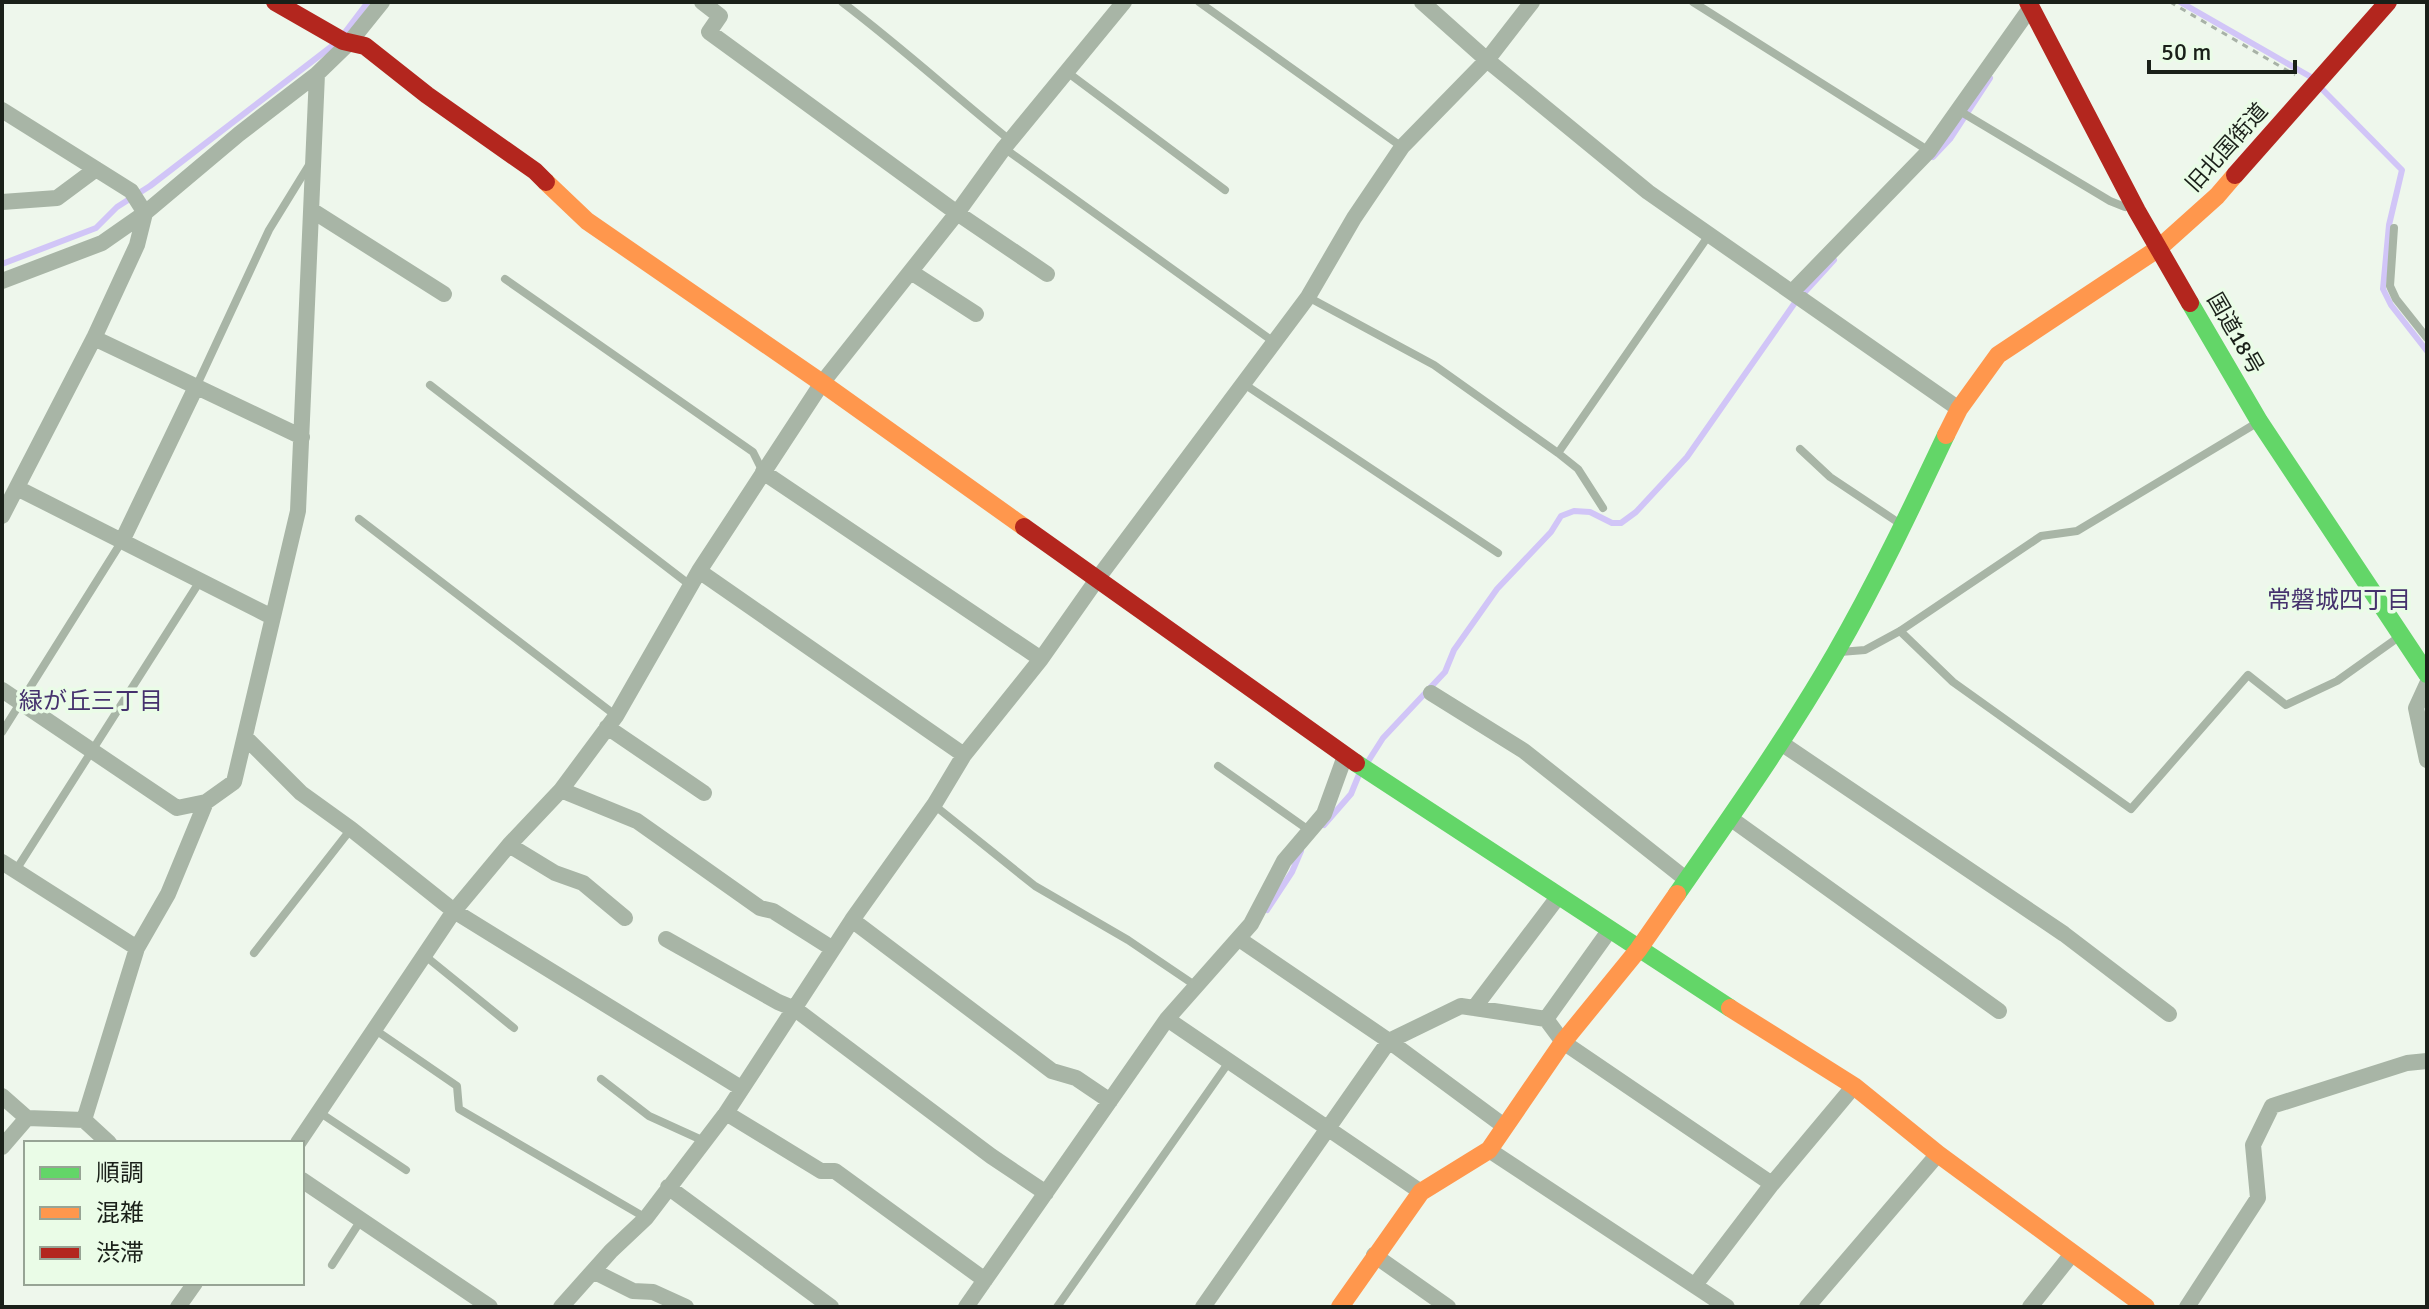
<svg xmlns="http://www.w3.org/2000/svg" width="2429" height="1309" font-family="Signika,'Noto Sans JP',sans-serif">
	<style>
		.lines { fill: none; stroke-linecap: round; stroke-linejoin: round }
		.stream { stroke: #d1c5f7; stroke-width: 6 }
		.path { stroke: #a8b2a7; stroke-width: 3; stroke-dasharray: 6 6; stroke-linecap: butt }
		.lane { stroke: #a8b5a6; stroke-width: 8 }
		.street { stroke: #a8b5a6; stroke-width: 16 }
		.fast { stroke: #63d668; stroke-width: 18 }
		.slow { stroke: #ff974d; stroke-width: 18 }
		.jam { stroke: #b3261e; stroke-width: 18 }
		.labels { text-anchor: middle; stroke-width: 7; stroke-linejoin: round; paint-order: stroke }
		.street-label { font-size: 22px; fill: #1a2019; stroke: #eafce7 }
		.neighbourhood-label { font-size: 24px; fill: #45316d; stroke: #eafce7 }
	</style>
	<rect width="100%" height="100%" fill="#eef7ec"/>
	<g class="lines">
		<path class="stream" d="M2180 2 2311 77
			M343 35 368 2
			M2319 86 2402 170 2389 225 2383 289 2391 305 2427 351
			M1933 157 1950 139 1990 78
			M2 264 96 228 117 207 150 186 336 43
			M1367 763 1383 738 1445 672 1454 650 1497 589 1551 532 1561 516 1574 511 1590 512 1612 523H1621L1636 512 1687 457 1794 304 1834 260
			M1324 825 1351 794 1360 772
			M1267 910 1292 872 1301 851"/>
		<path class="path" d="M2170 2 2295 75"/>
		<path class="lane" d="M842 2C900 46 954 95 1011 141
			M1199 2 1402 147
			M1693 2 1929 151
			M1067 72 1225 190
			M1958 110 2110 201 2125 207
			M1004 148 1274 342
			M2394 228 2390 286 2396 299 2427 338
			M505 279 753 452 763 472
			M1308 297 1434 365 1558 453 1709 235
			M1244 384 1498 553
			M430 385 690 585
			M196 387 269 230 309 165
			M1800 449 1830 477 1902 525
			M1558 453 1578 469 1603 508
			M359 519 615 715
			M1900 631 1953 682 2131 809 2248 675 2286 705 2337 681 2396 639
			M1840 652 1865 650 1900 631 2041 536 2077 531 2255 424
			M2 732 122 541
			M1218 766 1310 831
			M934 805 1035 886 1128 940 1196 986
			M16 870 200 581
			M254 953 351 829
			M424 955 514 1028
			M374 1029 457 1086 459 1109 646 1218
			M601 1079 649 1116 704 1141
			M319 1112 406 1170
			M332 1265 361 1220
			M1057 1307 1229 1062"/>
		<path class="street" d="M702 2 720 16 709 32 957 213 1047 274
			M1422 2 1487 60 1648 192 1959 409
			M2 110 131 191 145 213 137 245 94 338 2 516
			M2 202 57 198 96 169
			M313 211 444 294
			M911 272 976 314
			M2 281 102 243 145 213 239 134 317 74 349 43 382 2
			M1792 292 1929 151 2031 7
			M94 338 302 437
			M763 472 1041 659
			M17 488 272 617
			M122 541 196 387
			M699 571 964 755
			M2427 684 2416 708 2427 760
			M2 690 177 808 206 802 234 782 298 511 317 74
			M1431 693 1524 751 1687 880
			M607 727 704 793
			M246 738 301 793 351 829 454 911 741 1088
			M1781 743 2064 934 2169 1014
			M561 790 637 821 760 908 773 911 833 949
			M1730 818 1999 1011
			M509 845 555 873 583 883 625 918
			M2 862 137 948
			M852 920 1052 1071 1076 1078 1110 1101
			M666 939 778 1002 795 1009 991 1156 1046 1193
			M1239 939 1389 1041 1504 1126
			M1474 1008 1558 897
			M1167 1019 1421 1192
			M1546 1019 1609 931
			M2 1096 27 1118
			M726 1113 821 1171H835L985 1280
			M84 1120 137 948 168 894 206 802
			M298 1143 454 911 509 845 561 790 616 716 699 571 822 383 957 213 1004 148 1124 2
			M2 1147 27 1118 84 1120 109 1143
			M1489 1150 1727 1307
			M302 1180 490 1307
			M668 1187 831 1307
			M1374 1255 1448 1307
			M593 1271 633 1291 653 1292 686 1307
			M1695 1285 1772 1184 1854 1086
			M178 1307 195 1283
			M561 1307 611 1251 646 1218 726 1113 852 920 934 805 964 755 1041 659 1098 578 1308 297 1354 218 1402 147 1487 60 1532 2
			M966 1307 1167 1019 1251 924 1284 861 1324 814 1345 756
			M1203 1307 1389 1041 1461 1006 1546 1019 1563 1042 1772 1184
			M1807 1307 1938 1154
			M2030 1307 2072 1254
			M2187 1307 2258 1198 2253 1145 2272 1106 2407 1063 2427 1061"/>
		<path class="fast" d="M2190 303 2259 421 2427 674
			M1356 763 1730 1008
			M1677 894C1732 815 1787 737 1835 654 1876 583 1911 509 1946 435"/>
		<path class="slow" d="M546 182 587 221 822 383 1024 527
			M1946 435 1959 409 1998 355 2159 248 2217 196 2235 175
			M1730 1008 1854 1086 1938 1154 2146 1307
			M1340 1307 1421 1192 1489 1150 1563 1042 1638 950 1677 894"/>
		<path class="jam" d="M275 2 343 41 365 46 427 95 535 171 546 182
			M2028 2 2137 211 2190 303
			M2235 175 2388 2
			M1024 527 1356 763"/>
	</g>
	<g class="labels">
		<g class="street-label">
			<text transform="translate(2226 147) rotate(-48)" y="8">旧北国街道</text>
			<text transform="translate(2236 333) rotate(60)" y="8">国道18号</text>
		</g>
		<g class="neighbourhood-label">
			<text x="2339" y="608">常磐城四丁目</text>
			<text x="91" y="709">緑が丘三丁目</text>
		</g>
	</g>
	<rect width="2429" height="1309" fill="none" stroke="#1a2019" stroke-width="8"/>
	<rect x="24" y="1141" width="280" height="144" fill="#eafce7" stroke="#97a495" stroke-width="2"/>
	<rect x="40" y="1167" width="40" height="12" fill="#63d668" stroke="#97a495" stroke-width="2"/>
	<text x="96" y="1181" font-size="24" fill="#1a2019">順調</text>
	<rect x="40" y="1207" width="40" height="12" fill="#ff974d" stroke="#97a495" stroke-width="2"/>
	<text x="96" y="1221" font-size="24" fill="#1a2019">混雑</text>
	<rect x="40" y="1247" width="40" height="12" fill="#b3261e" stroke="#97a495" stroke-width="2"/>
	<text x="96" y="1261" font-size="24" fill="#1a2019">渋滞</text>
	<path d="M2149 60v12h146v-12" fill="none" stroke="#1a2019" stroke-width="4"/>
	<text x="2161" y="60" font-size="24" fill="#1a2019" stroke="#eafce7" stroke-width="6" paint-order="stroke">50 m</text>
</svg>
